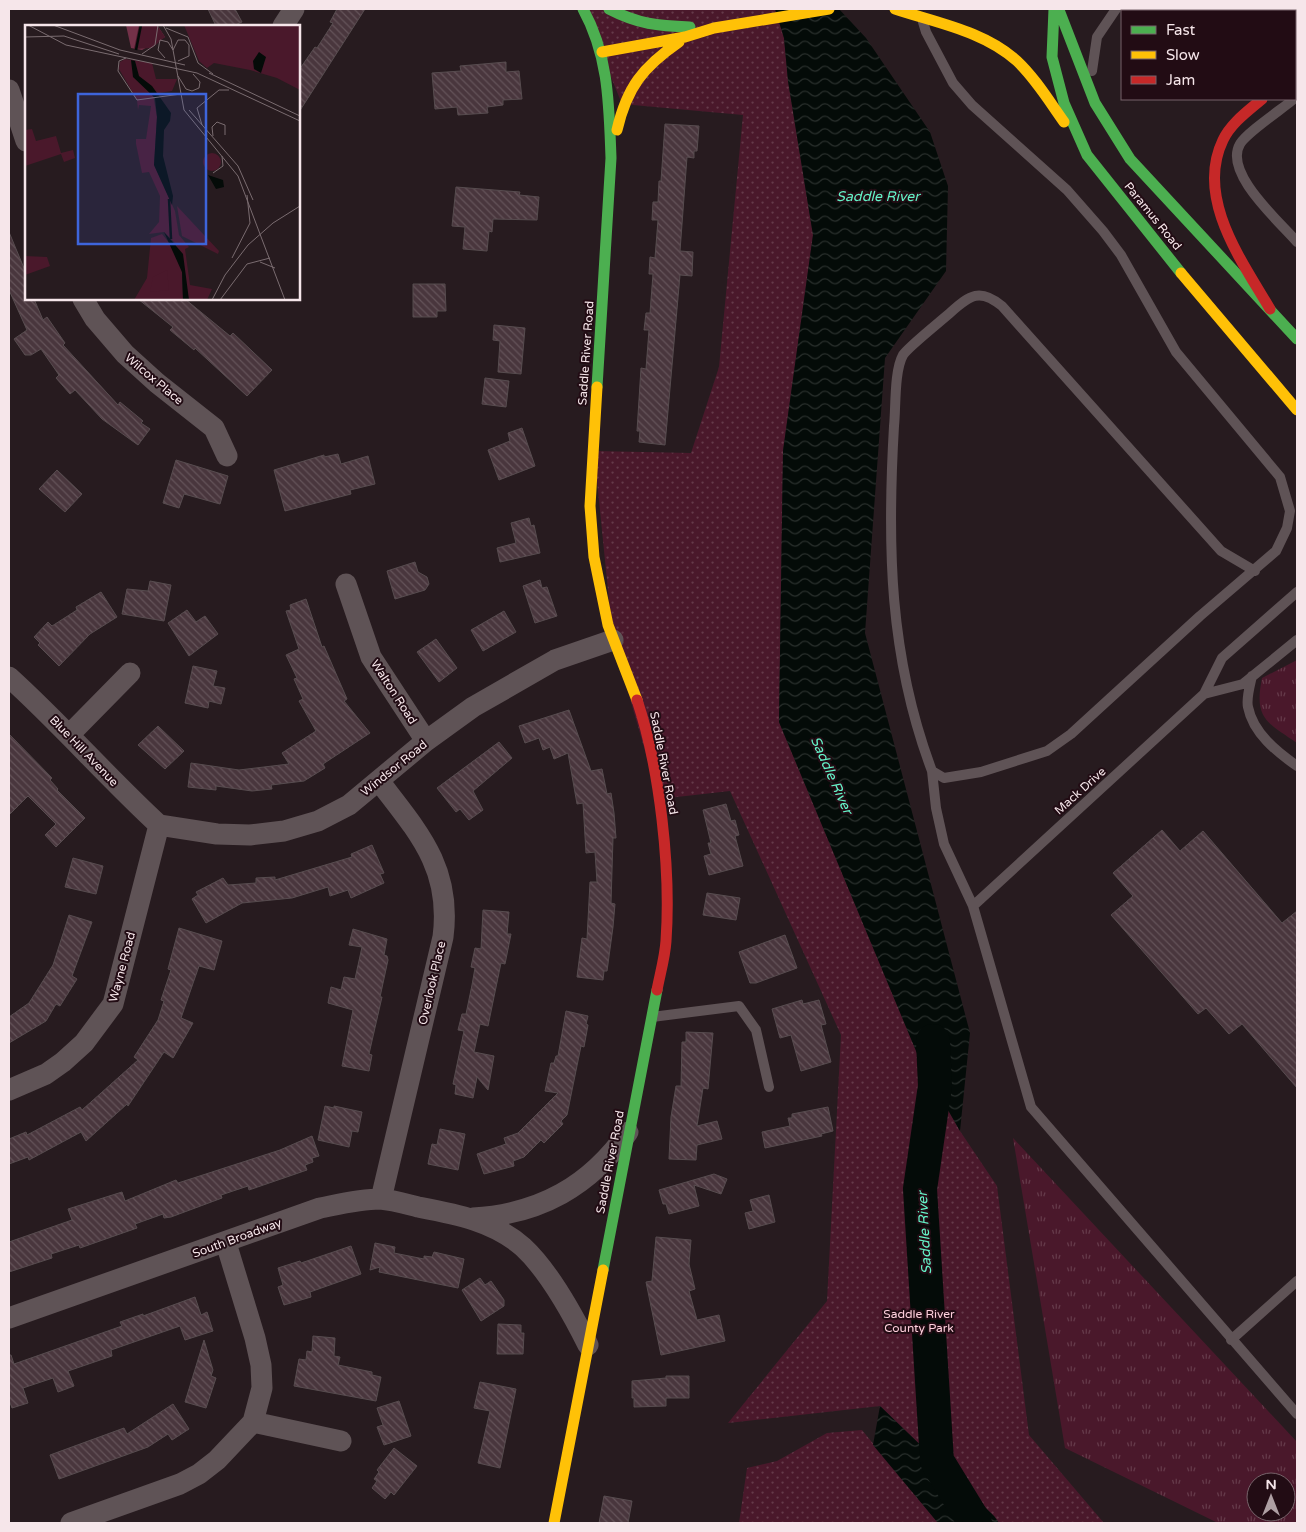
<svg xmlns="http://www.w3.org/2000/svg" width="1306" height="1532" font-family="'Varela Round',sans-serif">
	<style>
		.grass { fill: url(#grass-tufts); fill-rule: evenodd }
		.park { fill: url(#park-dots) }
		.water { fill: url(#water-waves) }
		.lines { fill: none; stroke-linecap: round; stroke-linejoin: round }
		.river { stroke: #040b08; stroke-width: 34 }
		.building { fill: url(#building-back-hatch); stroke: #574c4f }
		.lane { stroke: #5f5356; stroke-width: 10 }
		.street { stroke: #5f5356; stroke-width: 21 }
		.fast { stroke: #4caf50; stroke-width: 11 }
		.slow { stroke: #ffc107; stroke-width: 11 }
		.jam { stroke: #c62828; stroke-width: 11 }
		.labels { text-anchor: middle; stroke-width: 4; stroke-linejoin: round; paint-order: stroke }
		.street-label { font-size: 12px; fill: #f6e6ea; stroke: #220c14 }
		.park-label { font-size: 12px; fill: #fecfdc; stroke: #220c14 }
		.water-label { font-size: 14px; font-style: italic; fill: #65f3c8; stroke: #220c14 }
		.inset-river { fill: none; stroke: #040b08; stroke-width: 2.5 }
		.inset-road { fill: none; stroke: #7a6c70; stroke-width: 1 }
		.view { fill: #3e65db; fill-opacity: 0.15; stroke: #3e65db; stroke-width: 2.5 }
		.inset-edge { fill: none; stroke: #f6e6ea; stroke-width: 2.5 }
	</style>
	<defs>
		<pattern id="grass-tufts" width="24" height="20" patternUnits="userSpaceOnUse" patternTransform="scale(1.25)"><rect width="24" height="20" fill="#4a182b"/><path d="M3 7l-1-3M5 7V3M7 7l1-3M15 17l-1-3M17 17v-4M19 17l1-3" fill="none" stroke="#653a4a"/></pattern>
		<pattern id="park-dots" width="8" height="8" patternUnits="userSpaceOnUse" patternTransform="scale(1.25)"><rect width="8" height="8" fill="#4a182b"/><path d="M2 2h.1M6 6h.1" fill="none" stroke="#653a4a" stroke-width="1.8" stroke-linecap="round"/></pattern>
		<pattern id="water-waves" width="16" height="10" patternUnits="userSpaceOnUse" patternTransform="scale(1.25)"><rect width="16" height="10" fill="#040b08"/><path d="M0 5q4-4 8 0t8 0" fill="none" stroke="#292f2c"/></pattern>
		<pattern id="building-back-hatch" width="6" height="6" patternUnits="userSpaceOnUse" patternTransform="scale(1.25)"><rect width="6" height="6" fill="#49363d"/><path d="M-1 5l2 2M0 0l6 6M5-1l2 2" fill="none" stroke="#645359"/></pattern>
	</defs>
	<rect width="100%" height="100%" fill="#271b1f"/>
	<path class="grass" d="M1297 660V743C1266 722 1254 718 1262 678Z
		M1013 1138 1297 1442V1523H1218L1065 1448ZM1256 1482H1286V1512H1256Z"/>
	<path class="park" d="M583 9H775L784 38 788 81 813 235 783 451 779 722 921 1062 960 1131 997 1186 1029 1435 1104 1523H999L994 1516 880 1406 728 1423 827 1301 841 1035 730 791 659 799 613 640 594 451 691 453 719 367 743 115 622 104Z
		M862 1430 938 1523H739L747 1468 777 1461 827 1433Z"/>
	<path class="water" d="M775 9H839L866 38 930 132 948 186 946 271 885 358 865 633 970 1033 960 1131 921 1063 779 722 783 451 813 235 788 81 784 38Z
		M880 1406 994 1516 999 1523H938L873 1445Z"/>
	<g class="lines">
		<path class="river" d="M933 1041 935 1086 920 1189 937 1461 975 1523"/>
	</g>
	<path class="building" d="M208 9H235L242 22 233 26H216Z
		M337 9H365L299 112V70L315 47 317 48 333 23 330 22Z
		M506 62V72L519 71 522 99 503 100V105L487 107 488 113 458 115 457 107 435 109 432 73 461 71 460 66Z
		M665 124 699 126 697 151H694V158L687 157 680 251 693 252 692 276 680 275 665 445 639 442 640 431H637L641 368 646 369 649 330H644L646 313H650L653 274H649L650 257 655 258 658 220H652L653 202H658L659 181H661Z
		M456 187 520 192 519 195 539 197 537 220 493 219 492 232 489 231 487 251 463 249 465 227 452 226Z
		M9 232 26 273V299H34L43 320 47 317 65 343 63 345 118 405 120 402 143 421 141 423 150 429 138 445 102 419 75 390 70 394 56 378 59 375 41 349 31 355H25L14 339 27 330 9 290Z
		M413 284H445L446 311H437V317H413Z
		M138 299H185L230 336 233 333 272 370 247 396 195 348 194 350 170 330 173 327Z
		M494 325 525 328 521 374 498 372 500 341 493 340Z
		M485 378 509 381 506 407 482 404Z
		M522 428 535 466 499 480 488 450 510 441 508 433Z
		M338 454 341 464 368 456 375 484 350 490 351 494 285 511 274 470 324 455V457Z
		M176 460 228 476 220 504 184 494 179 508 163 503Z
		M57 470 82 494 65 512 39 489Z
		M529 518 531 526 534 525 540 553 500 562 497 548 516 543 511 523Z
		M415 562 418 572 427 577 429 584 425 590 395 599 387 571Z
		M540 580 542 588 547 587 557 616 535 623 523 586Z
		M150 581 171 585 164 621 122 614 127 589 148 591Z
		M101 592 117 617 90 634 59 666 38 645 40 643 34 637 48 622 52 626 77 610 76 607Z
		M306 599 322 647 324 646 347 699 344 701 370 733 323 764 325 768 304 781 271 785 272 789 252 791 216 786V790L188 787 191 763 239 770 289 764 282 753 316 731 299 701 303 699 294 679 297 678 286 655 299 649 286 611 291 610 290 605Z
		M187 610 196 622 205 616 218 634 189 656 168 623Z
		M504 611 516 632 483 651 471 630Z
		M436 639 457 668 439 682 417 652Z
		M193 666 217 671 213 686 225 688 221 704 209 701 208 708 185 703Z
		M569 710 591 771 602 769 607 794 611 793 614 813 616 838H613L611 903 615 904 613 927 607 971H604L603 980 577 977 582 938 587 939 590 882H597L595 852 586 853 583 803 577 804 568 753 554 759 550 747 543 750 539 738 525 743 519 726Z
		M158 726 184 751 165 769 138 745Z
		M9 734 52 778 50 780 58 789 57 790 85 818 56 847 45 835 56 824 28 796 9 815Z
		M499 742 512 758 473 791 483 810 469 820 460 809 456 812 437 788Z
		M726 804 731 821 735 820 739 835 735 836 743 866 709 875 704 856 711 854 708 843H711L703 810Z
		M1162 830 1180 851 1203 831 1282 923 1297 911V1088L1242 1024 1229 1034 1206 1008 1198 1014 1111 915 1133 896 1113 873Z
		M372 845 384 873 380 874 384 883 351 898 348 890 330 896 328 887 292 898 242 903 206 923 192 899 198 895 196 892 223 878 228 885 256 883V878L275 877V880L352 857 351 854Z
		M73 858 103 866 96 894 65 887Z
		M707 893 740 898 736 920 703 915Z
		M483 910 509 912 507 934H511L505 964 501 963 488 1026 480 1024 474 1052 494 1056 488 1090 477 1077 473 1098 455 1094 456 1085 453 1084 464 1031 458 1030 462 1014H466L472 985 475 968 471 967 475 948 481 949Z
		M69 915 92 922 72 976 77 979 60 1006 56 1004 46 1021 9 1043V1017L29 1003 53 965Z
		M179 928 222 941 214 970 199 966 181 1018 193 1023 173 1058 164 1052 128 1106 127 1104 86 1141 81 1132 29 1160 28 1157 9 1164V1139L26 1132 27 1135 80 1107 82 1110 138 1060 134 1057 158 1020 164 1001 161 1000 171 970 168 969Z
		M353 929 387 939 384 955 387 956 388 960 380 997H382L369 1054 372 1055 369 1071 342 1066 353 1010 328 1003 331 987 341 990 344 977 355 979 362 947 349 945Z
		M785 935 797 968 756 983H750L739 952Z
		M802 1000 803 1004 819 1000 826 1024 821 1025 831 1062 801 1071 791 1035 780 1038 772 1009Z
		M566 1011 588 1016 586 1024 588 1025 584 1047 581 1046 567 1115 561 1121 563 1124 544 1143 541 1140 524 1157 513 1161 514 1166 484 1174 477 1154 506 1144 504 1138 518 1133 558 1093 545 1091 551 1063H554L556 1056H558Z
		M686 1032 713 1033 708 1089 703 1088 697 1126 717 1121 722 1139 697 1145 696 1160 669 1159 671 1117 676 1086H681L682 1042H686Z
		M325 1106 334 1108V1106L362 1112 358 1132 352 1131 349 1147 318 1140Z
		M828 1107 833 1131 821 1134 822 1136 765 1148 762 1132 790 1126 788 1118H792V1114Z
		M440 1129 465 1134 458 1170 428 1164 432 1144 437 1145Z
		M312 1136 319 1156 312 1158 313 1162 305 1165 307 1170 249 1190 248 1186 221 1195 222 1198 171 1217 164 1218 163 1214 135 1224 137 1228 80 1248 79 1245 51 1254 52 1258 9 1272V1242L72 1220 68 1209 122 1192 125 1201 176 1180 178 1183 280 1150Z
		M714 1174 727 1179 721 1194 694 1185 699 1206 669 1214 666 1204H663L659 1190Z
		M769 1195 775 1222 749 1229 745 1213 753 1211 750 1200Z
		M656 1237 691 1240 689 1264 695 1289 689 1291 697 1320 719 1315 725 1341 661 1355 646 1282 652 1281Z
		M375 1243 395 1247 394 1253 424 1259V1256L432 1257 434 1252 464 1259 458 1288 379 1272 380 1267 370 1270Z
		M351 1246 361 1274 310 1292 311 1297 284 1305 278 1287 283 1285 278 1268 300 1261 301 1263Z
		M480 1278 485 1285 491 1281 504 1300V1306L481 1321 462 1290Z
		M195 1297 201 1315 207 1312 213 1331 185 1340 180 1326 111 1350 112 1356 68 1371 74 1386 58 1392 53 1378 23 1388 28 1403 12 1408 9 1400V1355H11L14 1364 122 1326 120 1322 143 1314V1316Z
		M498 1324 521 1325V1333H524L523 1354H497Z
		M313 1336 335 1338 334 1356 340 1357 338 1365 372 1372V1375L381 1377 376 1401 294 1386 299 1359 306 1360 307 1351 312 1352Z
		M204 1340 213 1370 211 1376 216 1378 206 1408 185 1402Z
		M666 1376H689V1398H666V1406L634 1407V1398H632V1381L666 1378Z
		M480 1382 516 1389 500 1468 478 1463 490 1411 474 1408Z
		M399 1401 411 1436 384 1445 377 1427 383 1425 377 1408Z
		M173 1404 189 1429 172 1440 168 1434 148 1447 59 1479 50 1455 124 1428 127 1434Z
		M394 1448 417 1466 394 1495 391 1492 385 1499 372 1488 377 1481 374 1479 379 1472 377 1470Z
		M604 1496 632 1501 628 1523H599Z"/>
	<g class="lines">
		<path class="lane" d="M1162 9 1165 11
			M1211 11 1214 9
			M1295 17 1297 15
			M923 22 926 32 953 83 972 105 1067 190 1103 231 1121 255 1176 352 1280 477 1290 511 1287 528 1276 551 1200 616 1071 734 1047 751 981 772 944 778 932 771C889 657 887 546 894 426 896 408 894 371 903 355 908 347 941 321 951 312 970 295 980 288 1002 306L1221 551 1255 571
			M1092 71 1097 37 1116 9
			M1294 99C1282 109 1246 133 1240 144 1223 173 1280 222 1297 242
			M1252 676C1250 685 1246 699 1248 707 1253 733 1277 752 1297 766
			M1204 694 1243 684 1297 640
			M932 771 936 808 944 844 973 906 1031 1107 1297 1414
			M973 906 1204 694 1222 658 1297 592
			M652 1017 739 1006 756 1030 769 1087
			M1231 1340 1297 1281"/>
		<path class="street" d="M283 26 294 9
			M9 90 26 141
			M83 299 95 319 125 354 157 383 214 428 227 456
			M346 584 371 657 426 741
			M9 677C61 724 107 777 159 825
			M70 734 130 673
			M379 781C418 832 452 868 443 937L381 1199
			M159 825 217 834 250 835 284 831 318 821 349 805 426 741 473 707 555 660 613 640
			M9 1090 46 1074 63 1062 84 1043 113 1004 159 825
			M473 1218C540 1214 590 1186 628 1132
			M9 1318 320 1208C340 1204 360 1199 380 1199 393 1200 406 1204 418 1207 455 1214 494 1221 523 1247 549 1271 572 1313 588 1345
			M253 1422 341 1441
			M71 1523 180 1484 199 1474 217 1460 253 1422 262 1388 261 1365 255 1338 226 1243"/>
		<path class="fast" d="M583 9C609 56 609 106 611 158L597 387
			M609 9C638 24 658 26 690 27
			M1054 9 1052 57 1064 103 1087 155 1181 273
			M1059 10 1095 103 1130 159 1297 339
			M1295 70 1297 67
			M603 1270 657 990"/>
		<path class="slow" d="M895 9C937 23 984 31 1017 61 1036 79 1049 101 1064 122
			M602 52 685 37 714 28 829 9
			M617 130C627 87 643 67 679 42
			M1181 273 1297 410
			M597 387 590 506 594 557 608 625 637 700
			M554 1523 603 1270"/>
		<path class="jam" d="M1262 99C1248 111 1231 123 1223 140 1195 198 1242 261 1270 309
			M637 700C660 768 671 870 666 941 665 957 660 974 657 990"/>
	</g>
	<g class="labels">
		<g class="street-label">
			<text transform="translate(1153 216) rotate(51)" y="4">Paramus Road</text>
			<text transform="translate(586 353) rotate(-86)" y="4">Saddle River Road</text>
			<text transform="translate(154 379) rotate(40)" y="4">Wilcox Place</text>
			<text transform="translate(394 692) rotate(57)" y="4">Walton Road</text>
			<text transform="translate(84 751) rotate(46)" y="4">Blue Hill Avenue</text>
			<text transform="translate(664 763) rotate(79)" y="4">Saddle River Road</text>
			<text transform="translate(394 768) rotate(-39)" y="4">Windsor Road</text>
			<text transform="translate(1080 791) rotate(-42)" y="4">Mack Drive</text>
			<text transform="translate(122 967) rotate(-75)" y="4">Wayne Road</text>
			<text transform="translate(432 983) rotate(-77)" y="4">Overlook Place</text>
			<text transform="translate(610 1162) rotate(-79)" y="4">Saddle River Road</text>
			<text transform="translate(237 1238) rotate(-20)" y="4">South Broadway</text>
		</g>
		<g class="park-label">
			<text x="919" y="1318">Saddle River<tspan x="919" dy="14">County Park</tspan></text>
		</g>
		<g class="water-label">
			<text x="878" y="201">Saddle River</text>
			<text transform="translate(832 775) rotate(66)" y="5">Saddle River</text>
			<text transform="translate(924 1233) rotate(-93)" y="5">Saddle River</text>
		</g>
	</g>
	<g transform="translate(25 25)">
		<rect width="275" height="275" fill="#271b1f"/>
		<path d="M159 0H275V65L252 53 225 45 189 38 182 43 174 36ZM178 137a9 9 0 1 1 18 0a9 9 0 1 1-18 0ZM152 181 194 226 193 229 157 211Z" fill="#4a182b"/>
		<path d="M101 0H132L140 12 117 25 106 23Z" fill="#733148"/>
		<path d="M114 0H132L140 12 127 23 109 24ZM100 34 127 38 131 54H152L147 66 128 69 132 92 129 140 150 186 154 210 164 222 160 224 165 260 187 264 182 275H164L150 218 139 207 124 209 134 197 135 171 124 147 117 148 111 119V114H121L126 81 114 80 113 85 112 75 94 44 95 37ZM7 104 11 116 31 111 36 128 48 125 50 133 39 137 36 129 0 141V105ZM137 209 149 224 157 247 158 275H109L122 253 126 213ZM0 231 22 232 25 241 0 250Z" fill="#4a182b"/>
		<path d="M142 245 144 265 125 267 128 252Z" fill="#4a182b"/>
		<path d="M234 27 241 32 236 48 229 44 228 36ZM106 35 110 36 114 51 127 61 146 88 145 96 139 105 138 131 148 171 147 180 129 140 132 92 130 73 108 52ZM183 150 198 155 199 162 191 164ZM139 207 158 229 164 275H158L157 247Z" fill="#040b08"/>
		<path class="inset-river" d="M111 25 116 0M144 174 146 214"/>
		<path class="inset-road" d="M3 0 41 20 172 48 275 96M28 0 95 25 160 40M138 0 146 14 159 85 213 151 260 275M141 3 163 12 173 38 188 49M0 12 39 11 94 29M148 25 153 15H160L164 20V31L153 36M117 29 130 20 133 0M140 33 133 25 135 15 143 17 148 25M93 46 112 75 156 69M93 46 94 36 101 33M184 48 275 91M153 51 161 64 167 66 174 63 175 57 168 49M164 85 213 141 228 175M177 100 172 83 194 65H204M188 111 187 102 192 97 200 100V110M188 148 198 141 197 131M207 233 225 198 222 170M235 237 250 243M187 275 200 250 223 220 248 198 275 181M195 275 222 239 245 233"/>
		<path class="view" d="M53 69H181V219H53Z"/>
		<rect width="275" height="275" class="inset-edge"/>
	</g>
	<rect width="1306" height="1532" fill="none" stroke="#f6e6ea" stroke-width="20"/>
	<rect x="1121" y="10" width="175" height="90" fill="#220c14" stroke="#77636a"/>
	<rect x="1131" y="26" width="25" height="8" fill="#4caf50" stroke="#77636a"/>
	<text x="1166" y="35" font-size="15" fill="#f6e6ea">Fast</text>
	<rect x="1131" y="51" width="25" height="8" fill="#ffc107" stroke="#77636a"/>
	<text x="1166" y="60" font-size="15" fill="#f6e6ea">Slow</text>
	<rect x="1131" y="76" width="25" height="8" fill="#c62828" stroke="#77636a"/>
	<text x="1166" y="85" font-size="15" fill="#f6e6ea">Jam</text>
	<g transform="translate(1271 1497)"><circle r="24" fill="#220c14" stroke="#77636a"/>
	<path d="M0-4L9 19L0 12L-9 19Z" fill="#ae9fa3"/>
	<text y="-8" font-size="14" font-weight="bold" text-anchor="middle" fill="#f6e6ea">N</text>
	</g>
</svg>
